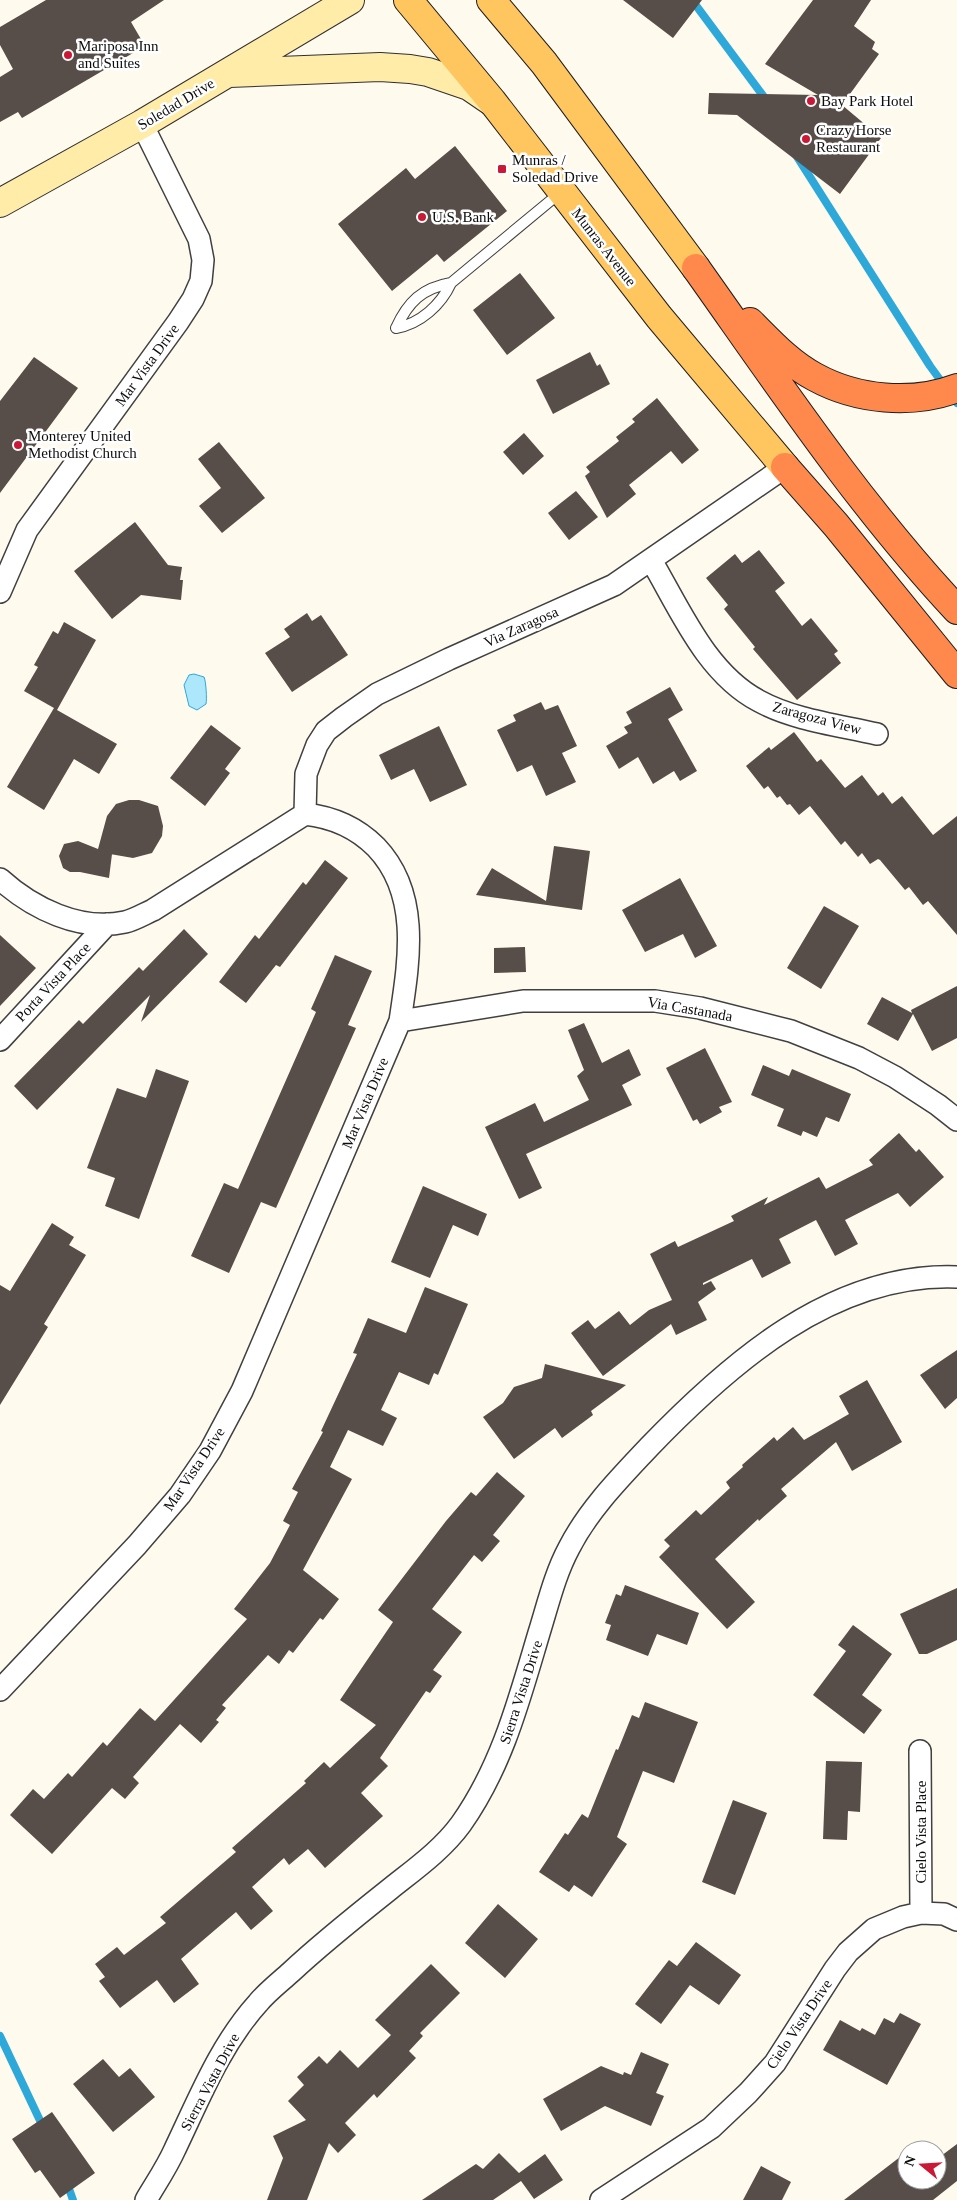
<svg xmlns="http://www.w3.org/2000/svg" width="957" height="2200" font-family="Georgia,serif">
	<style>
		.water { fill: #ade7fc; stroke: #2ea8d9 }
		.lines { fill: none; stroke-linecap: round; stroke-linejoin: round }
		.stream { stroke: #2ea8d9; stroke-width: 8 }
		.building { fill: #574d49 }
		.service-casing { stroke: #404040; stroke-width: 12 }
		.minor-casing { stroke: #404040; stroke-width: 24 }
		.secondary-casing { stroke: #2f2f2f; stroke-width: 30 }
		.primary-casing { stroke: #1e1e1e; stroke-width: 30 }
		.motorway-casing { stroke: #1e1e1e; stroke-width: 30 }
		.service { stroke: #fff; stroke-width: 10 }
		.minor { stroke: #fff; stroke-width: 21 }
		.secondary { stroke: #ffeca9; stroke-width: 28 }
		.primary { stroke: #ffc55e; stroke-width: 28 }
		.motorway { stroke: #ff894c; stroke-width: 28 }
		.poi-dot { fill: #ca1936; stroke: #fff; stroke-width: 2 }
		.labels { text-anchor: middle; stroke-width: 5; stroke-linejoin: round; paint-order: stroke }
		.poi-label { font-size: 15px; fill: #0d0d0d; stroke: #fff; text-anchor: start }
		.street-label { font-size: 15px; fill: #0d0d0d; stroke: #fff }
	</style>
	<rect width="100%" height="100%" fill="#fffaee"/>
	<path class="water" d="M194 674 204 677C206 681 207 699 206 704L197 710 189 706 184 685 189 675Z"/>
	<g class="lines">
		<path class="stream" d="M692 0 767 101
			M796 155 930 366 957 403
			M0 2036 44 2129
			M67 2183 73 2200"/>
	</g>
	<path class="building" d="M46 0H164L131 22 145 46 22 118 18 112 0 122V77L13 69 0 45V27Z
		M623 0H702L673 38Z
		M813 0H871L854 26 875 42 872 49 879 54 842 105 867 126V130L881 138 840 194 737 115 708 114 709 93 818 95 765 64Z
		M455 146 507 211 444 262 437 254 392 291 338 224 406 168 415 179Z
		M520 273 555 318 507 355 473 310Z
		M590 352 597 366 600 364 610 384 553 414 536 380Z
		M34 357 78 388 0 493V401Z
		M657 398 699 450 682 464 671 451 629 485 636 494 607 518 585 476 590 472 586 467 619 441 616 437 635 422 632 419Z
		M524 433 544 456 523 475 503 452Z
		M219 442 265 498 222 533 199 506 221 488 198 459Z
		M576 491 598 517 569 540 548 513Z
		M135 522 168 565 182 567 180 580H183L181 600 141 595 112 619 74 571Z
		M759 550 785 583 775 591 802 626 811 618 838 651 834 654 841 663 797 700 753 649 755 647 724 609 728 605 706 578 735 554 742 563Z
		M307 613 312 621 321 615 348 655 292 692 265 653 290 637 284 629Z
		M64 622 96 640 57 710 117 744 99 774 74 759 44 810 7 787 54 708 24 691 38 667 34 665 53 631 58 634Z
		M670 687 683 710 668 719 697 771 680 781 674 771 653 784 638 757 619 769 606 746 628 733 624 727 632 723 626 712Z
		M541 702 545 710 558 705 577 746 562 753 576 782 546 796 532 765 517 772 497 730 516 721 513 715Z
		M211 725 241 748 225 769 230 773 205 806 170 778Z
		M439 726 467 785 430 802 414 769 391 780 379 755Z
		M794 732 817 762 821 759 845 788 862 775 878 796 883 792 892 804 902 796 933 835 957 816V935L928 901 923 905 909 887 905 890 880 860 878 859 870 864 862 853 858 857 845 841 841 845 810 806 799 815 790 804 787 805 780 796 777 798 768 786 764 789 746 766 769 747 771 750Z
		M129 800H139L158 806 163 826 162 836 152 853 133 858 110 854H112L109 878 80 872H70L63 868 59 856 64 844 78 841 98 849 107 816 116 804Z
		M554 846 590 851 582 910 476 895 492 868 546 901Z
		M325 860 348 878 280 967 276 965 246 1003 219 982 255 935 259 939 303 882 306 885Z
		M680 878 717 946 695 958 683 934 645 952 622 910Z
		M824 906 859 926 821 989 787 968Z
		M184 929 208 954 141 1022 150 995 37 1110 14 1086 79 1020 83 1024 139 967 143 971Z
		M0 935 36 968 0 1006Z
		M525 947 526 972 494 973V948Z
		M335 955 372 971 348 1025 356 1028 276 1208 261 1202 229 1273 191 1256 224 1183 238 1189 316 1012 311 1009Z
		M957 986V1038L932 1051 913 1014 898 1041 867 1024 882 997 912 1013 911 1010Z
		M584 1023 602 1063 629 1049 641 1075 622 1085 632 1105 526 1154 542 1188 519 1199 485 1127 535 1103 544 1122 589 1100 577 1076 584 1070 568 1030Z
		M705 1048 732 1102 719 1107 722 1112 700 1124 697 1119 693 1121 666 1068Z
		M763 1065 789 1076 792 1069 851 1094 839 1122 826 1117 817 1137 803 1131 801 1136 777 1126 784 1109 751 1095Z
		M156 1069 189 1081 139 1219 105 1206 115 1178 87 1168 117 1088 146 1098Z
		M899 1133 916 1152 919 1149 944 1177 910 1207 898 1193 845 1220 858 1244 835 1256 816 1220 779 1239 791 1263 762 1278 752 1259 703 1283V1285L711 1281 716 1289 698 1302 707 1320 676 1335 671 1324 603 1376 571 1333 588 1320 595 1329 619 1311 630 1325 649 1310 672 1300 650 1254 675 1241 678 1247 734 1221 731 1216 768 1197 764 1205 819 1177 826 1189 873 1165 869 1160Z
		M423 1186 487 1214 478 1236 453 1225 430 1278 391 1262Z
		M52 1223 74 1237 69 1245 86 1255 44 1324 48 1327 0 1405V1285L10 1291Z
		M425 1287 468 1304 438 1375 434 1373 429 1385 399 1372 381 1410 397 1418 383 1446 348 1430 330 1467 352 1479 303 1570 339 1599 323 1620 320 1618 293 1653 289 1650 279 1664 268 1655 222 1705 226 1708 216 1720 219 1722 201 1743 180 1724 133 1777 139 1783 125 1799 112 1788 52 1854 10 1815 33 1789 44 1799 68 1773 72 1777 103 1742 107 1746 140 1708 155 1721 247 1619 234 1609 270 1563 290 1525 283 1521 298 1492 292 1489 323 1432 321 1431 357 1354 353 1353 368 1318 406 1333Z
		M957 1350V1398L945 1409 920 1375Z
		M545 1364 626 1385 591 1411 593 1415 562 1438 555 1428 514 1459 483 1417 503 1403 514 1387 542 1378Z
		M867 1380 902 1442 852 1471 836 1442 781 1489 787 1496 759 1521 758 1519 715 1559 755 1602 727 1629 659 1557 670 1546 664 1540 696 1510 701 1515 730 1488 726 1482 743 1467 742 1465 774 1437 777 1441 793 1427 804 1440 849 1414 839 1396Z
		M497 1472 525 1496 493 1535 500 1541 482 1562 474 1555 432 1609 462 1632 433 1670 442 1676 430 1693 426 1691 380 1758 388 1766 361 1793 383 1816 325 1868 308 1849 289 1865 284 1858 252 1887 273 1911 251 1930 236 1912 181 1959 199 1984 174 2003 157 1980 120 2008 99 1981 105 1977 95 1964 117 1947 124 1955 166 1923 160 1917 236 1852 232 1848 306 1783 304 1781 324 1762 330 1768 376 1725 340 1700 393 1622 378 1610 446 1521 471 1492 476 1496Z
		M625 1585 699 1613 687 1645 657 1634 648 1656 606 1640 611 1625 605 1623 616 1594 621 1596Z
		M957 1588V1640L927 1654H919L900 1614Z
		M853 1625 892 1654 862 1695 882 1710 864 1734 813 1695 846 1651 838 1645Z
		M645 1702 698 1722 674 1783 643 1771 617 1837 627 1844 592 1897 574 1885 569 1892 539 1872 565 1833 568 1835 582 1814 588 1818 616 1749 618 1750 632 1715 639 1718Z
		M826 1761 862 1762 860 1812 848 1811 847 1840 823 1839Z
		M733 1800 767 1813 735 1895 702 1882Z
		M498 1904 538 1939 505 1978 465 1943Z
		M696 1942 741 1975 719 2005 690 1985 661 2024 635 2004 669 1960 677 1966Z
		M431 1964 460 1993 420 2033 423 2036 409 2051 416 2058 377 2098 374 2094 345 2123 356 2135 338 2153 329 2143 307 2200H267L283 2158 273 2136 306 2120 288 2101 304 2085 297 2077 319 2056 327 2064 340 2050 358 2068 391 2035 375 2020Z
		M900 2013 921 2024 887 2085 823 2050 840 2020 860 2031 862 2028 875 2035 884 2018 894 2023Z
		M641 2052 669 2064 656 2093 664 2096 651 2126 605 2106 561 2131 543 2099 601 2066 623 2075 624 2072 631 2075Z
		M103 2059 119 2077 130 2068 155 2097 113 2132 73 2084Z
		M52 2112 95 2173 60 2198 40 2170 35 2173 12 2139Z
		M957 2144V2181L933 2200H844L900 2157 907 2166V2180H937V2159Z
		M499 2153 519 2173 545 2154 563 2180 534 2199 521 2181 493 2200H422L476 2164 483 2169Z
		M761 2166 791 2182 782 2200H743Z"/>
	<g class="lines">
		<defs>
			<path id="service" d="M396 328C420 324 441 305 451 283L561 192
				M396 328C408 302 422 288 451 283"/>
			<path id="minor" d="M651 560C680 609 706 673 759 701 794 720 838 725 877 734
				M0 592 27 530 178 322 193 299 201 281 203 260 199 239 142 124
				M305 814 306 774 317 745 326 731 344 717 377 694 449 659 614 585 785 467
				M0 879C32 908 80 932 125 922 134 920 144 914 153 910L305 814C332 817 356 827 376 847 421 894 409 961 400 1021L242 1391 210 1451 180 1495 137 1545 0 1690
				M400 1021 523 1001H655L700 1008 791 1031 859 1058 895 1077 938 1105 957 1120
				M0 1040 107 924
				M920 1751 921 1913
				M146 2200C156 2183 167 2167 175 2149 199 2099 220 2045 258 2003 267 1992 280 1982 291 1972 322 1943 356 1916 390 1889 415 1869 442 1850 461 1824 502 1766 519 1700 539 1633 548 1604 555 1574 569 1548 589 1509 620 1478 649 1447 730 1363 833 1272 957 1277
				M601 2200 711 2128 748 2093 775 2063 835 1969 848 1952 874 1929 903 1917 921 1913 944 1914 957 1920"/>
			<path id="secondary" d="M229 73 380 67 410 69 428 72 469 86 491 101
				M0 203 142 124 350 0"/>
			<path id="primary" d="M408 0 492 101 659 317 785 467
				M491 0 544 63 696 268"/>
			<path id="motorway" d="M696 268C779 385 859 505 957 610
				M750 322C770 342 790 364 815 377 857 400 912 405 957 388
				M785 467 836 525 957 674"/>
		</defs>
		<use href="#service" class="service-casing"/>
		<use href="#minor" class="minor-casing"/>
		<use href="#secondary" class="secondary-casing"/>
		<use href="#primary" class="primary-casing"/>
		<use href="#motorway" class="motorway-casing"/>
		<use href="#service" class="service"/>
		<use href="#minor" class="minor"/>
		<use href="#secondary" class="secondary"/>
		<use href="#primary" class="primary"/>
		<use href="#motorway" class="motorway"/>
	</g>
	<g class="poi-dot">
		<circle cx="68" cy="55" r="5"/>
		<circle cx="811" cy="101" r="5"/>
		<circle cx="806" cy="139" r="5"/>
		<rect x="497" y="164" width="10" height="10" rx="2.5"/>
		<circle cx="422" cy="217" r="5"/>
		<circle cx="18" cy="445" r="5"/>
	</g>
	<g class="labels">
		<g class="poi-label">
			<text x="78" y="51">Mariposa Inn<tspan x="78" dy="17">and Suites</tspan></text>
			<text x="821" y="106">Bay Park Hotel</text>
			<text x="816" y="135">Crazy Horse<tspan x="816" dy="17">Restaurant</tspan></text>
			<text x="512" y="165">Munras /<tspan x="512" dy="17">Soledad Drive</tspan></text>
			<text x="432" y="222">U.S. Bank</text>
			<text x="28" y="441">Monterey United<tspan x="28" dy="17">Methodist Church</tspan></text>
		</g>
		<g class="street-label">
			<text transform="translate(176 104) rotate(-31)" y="5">Soledad Drive</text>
			<text transform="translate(604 247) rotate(52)" y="5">Munras Avenue</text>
			<text transform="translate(147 365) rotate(-54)" y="5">Mar Vista Drive</text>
			<text transform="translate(521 627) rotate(-24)" y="5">Via Zaragosa</text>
			<text transform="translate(817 718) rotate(15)" y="5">Zaragoza View</text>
			<text transform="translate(53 982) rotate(-47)" y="5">Porta Vista Place</text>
			<text transform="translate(690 1009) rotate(10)" y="5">Via Castanada</text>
			<text transform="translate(365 1103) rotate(-67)" y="5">Mar Vista Drive</text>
			<text transform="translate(194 1469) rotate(-56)" y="5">Mar Vista Drive</text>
			<text transform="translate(521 1692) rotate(-72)" y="5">Sierra Vista Drive</text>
			<text transform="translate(921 1832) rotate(-90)" y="5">Cielo Vista Place</text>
			<text transform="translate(799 2024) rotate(-56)" y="5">Cielo Vista Drive</text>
			<text transform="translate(210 2082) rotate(-62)" y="5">Sierra Vista Drive</text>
		</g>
	</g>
	<g transform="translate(922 2165) rotate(288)"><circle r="24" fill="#ffffff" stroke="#9e9e9e"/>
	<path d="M0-4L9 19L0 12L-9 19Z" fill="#ca1936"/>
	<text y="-8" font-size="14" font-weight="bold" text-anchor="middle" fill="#0d0d0d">N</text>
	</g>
</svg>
